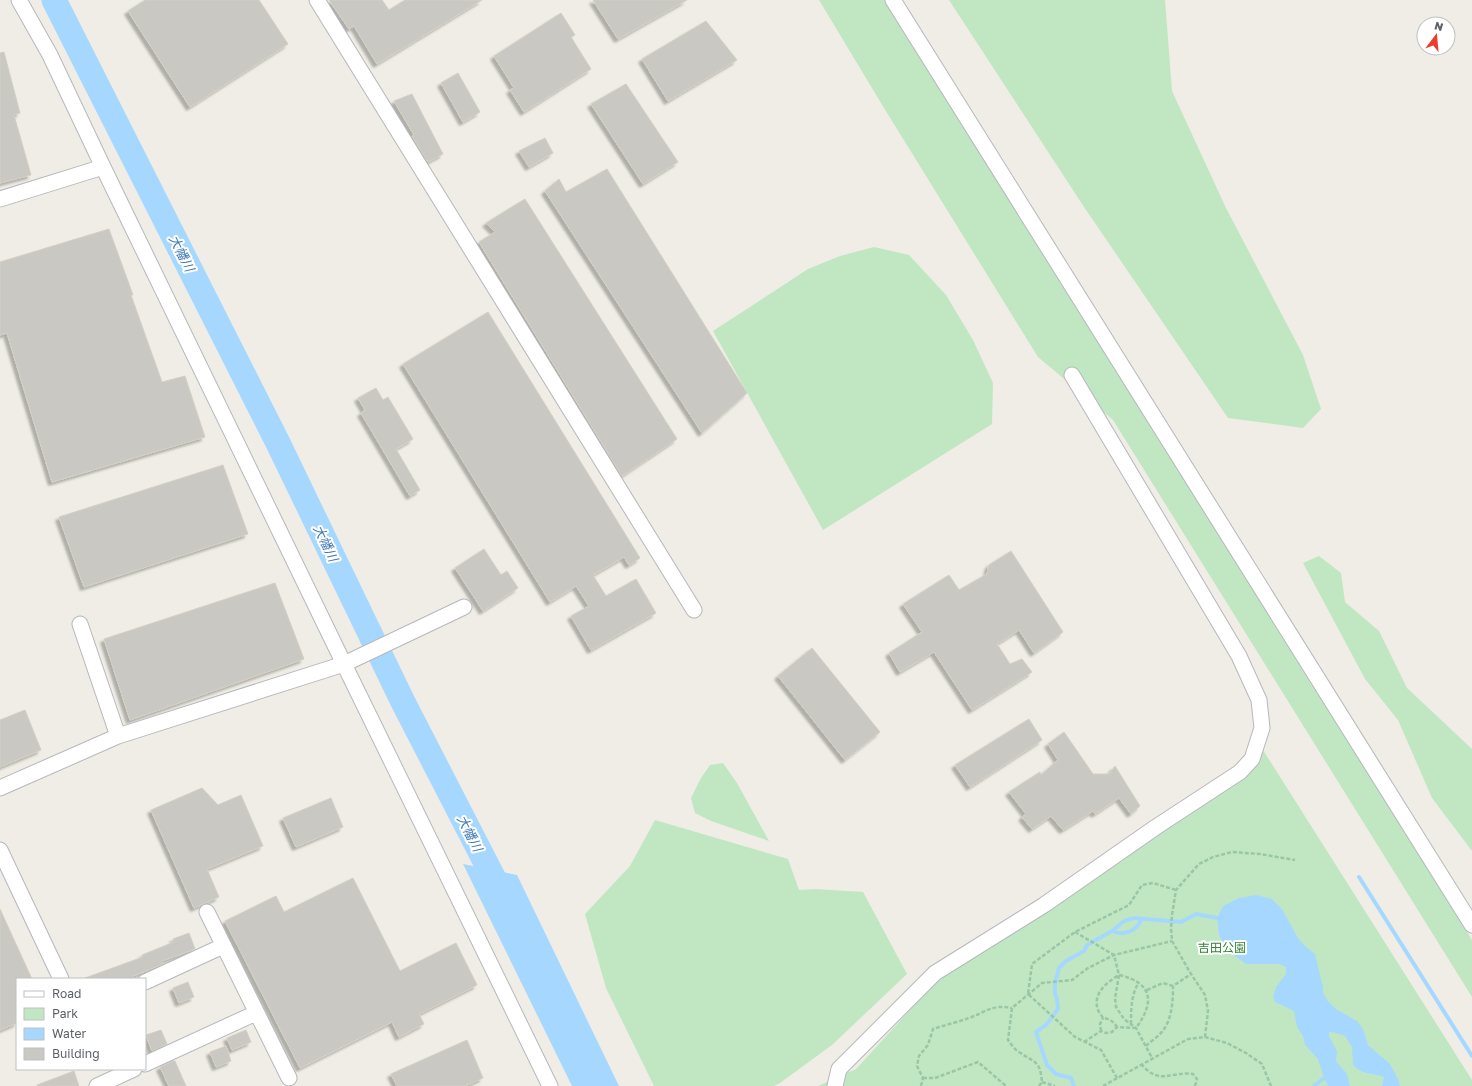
<svg xmlns="http://www.w3.org/2000/svg" width="1472" height="1086" font-family="'Golos Text','Noto Sans JP',sans-serif">
	<style>
		.green { fill: #c1e7c2 }
		.water { fill: #a6d8ff }
		.lines { fill: none; stroke-linecap: round; stroke-linejoin: round }
		.stream { stroke: #a6d8ff; stroke-width: 4 }
		.river { stroke: #a6d8ff; stroke-width: 25 }
		.building { fill: #cac8c2; stroke: #d4cfc3; filter: url(#shadow) }
		.minor-casing { stroke: #b5b8bc; stroke-width: 17 }
		.path { stroke: #99c6a6; stroke-width: 2.5; stroke-dasharray: 4 2; stroke-linecap: butt }
		.minor { stroke: #fff; stroke-width: 15 }
		.labels { text-anchor: middle; stroke-width: 4; stroke-linejoin: round; paint-order: stroke }
		.park-label { font-size: 12px; fill: #348638; stroke: #fff }
		.water-label { font-size: 13px; font-style: italic; fill: #4078b3; stroke: #fff }
	</style>
	<defs>
		<filter id="shadow"><feDropShadow dx="-3.5" dy="3.5" stdDeviation="1" flood-color="#0004"/></filter>
	</defs>
	<rect width="100%" height="100%" fill="#efede5"/>
	<path class="green" d="M819 0H887L1472 940V997L1113 420 1038 357 884 108Z
		M949 0H1165L1172 91 1226 208 1303 355 1321 409 1303 428 1228 418 1084 207Z
		M874 247 909 255 946 295 973 340 993 383 992 424 823 530 713 331 808 269 840 256Z
		M1319 556 1341 573 1345 602 1379 631 1407 688 1472 749V851L1432 798 1398 720 1365 679 1303 563Z
		M1263 750 1472 1080V1086H818L856 1069 933 985Z
		M723 763 737 783 769 841 711 821 695 813 691 798 701 778 710 765Z
		M655 820 788 859 799 890 815 889 863 892 907 974 832 1045 780 1083 774 1086H654L606 988 585 914 630 866Z"/>
	<path class="water" d="M463 864 517 875 619 1086H572Z
		M1256 895 1272 899 1282 909 1298 938 1305 946 1315 954 1323 987V993L1328 1001 1336 1009 1357 1021 1363 1029 1368 1045 1390 1064 1398 1079 1400 1086H1382L1384 1077C1371 1072 1364 1076 1353 1065L1352 1047 1345 1036 1332 1032H1329V1036L1337 1051 1336 1061 1347 1074 1350 1086H1328L1324 1078 1318 1059 1305 1045 1303 1036 1297 1027 1294 1011 1275 1002 1273 997 1276 987 1286 974V967L1279 964H1246L1227 950 1219 935 1217 918 1223 906 1239 898Z"/>
	<g class="lines">
		<path class="stream" d="M1359 877 1472 1056
			M1112 931C1123 936 1136 932 1141 920
			M1074 1086 1071 1078 1056 1074 1047 1065 1036 1032 1046 1025 1058 1009 1057 999 1055 994V983L1059 968 1066 961 1084 951 1087 945 1112 931 1124 921 1134 918 1181 922 1196 914 1217 918
			M1314 1086 1324 1078"/>
		<path class="river" d="M54 0 278 443 403 702 505 900"/>
	</g>
	<path class="building" d="M145 0H259L288 44 190 107 128 11Z
		M329 0H382L389 10 405 0H482L377 64 354 26 349 29Z
		M593 0H687L618 39Z
		M561 13 575 35 571 37 591 69 524 112 510 90 514 88 494 56Z
		M706 21 737 60 668 101 642 59Z
		M4 52 20 113 14 115 31 175 0 183V53Z
		M458 73 480 112 463 122 441 83Z
		M626 84 678 162 643 184 591 104Z
		M412 94 443 154 428 162 412 136 414 135 394 101Z
		M545 138 553 153 529 167 519 151Z
		M607 169 747 393 702 433 545 191 559 179 566 192Z
		M525 199 677 439 622 476 479 242 495 232 486 223Z
		M109 229 133 295H131L162 382 185 376 205 437 52 482 7 333 0 335V262Z
		M488 312 640 558 629 565 624 557 593 575 606 596 636 579 656 613 591 650 571 616 589 606 576 586 550 602 403 364Z
		M376 388 383 400 388 397 413 439 396 449 420 490 410 496 361 413 365 410 358 398Z
		M223 465 248 534 84 587 59 517Z
		M484 549 501 575 507 571 518 588 483 611 455 568Z
		M1011 551 1063 632 1034 653 1019 630 997 644 1010 664 1022 659 1032 672 972 710 934 652 900 672 889 653 922 632 903 604 949 575 959 590 987 574 989 565Z
		M275 583 304 659 130 720 104 639Z
		M812 648 880 732 845 760 778 676Z
		M25 710 41 750 0 767V720Z
		M1029 719 1042 740 970 787 955 765Z
		M1064 732 1093 774H1109L1115 766 1140 806 1131 814 1119 798 1095 814 1093 811 1063 830 1051 816 1032 829 1022 817 1026 814 1009 792 1040 772 1041 775 1058 760 1048 744Z
		M202 788 218 805 241 795 263 846 207 869 219 897 194 908 151 810Z
		M331 798 343 827 296 847 283 818Z
		M353 878 400 971 456 943 477 985 419 1014 424 1024 399 1037 392 1022 300 1068 225 921 276 896 284 912Z
		M0 909 32 979H17V1023L0 1030Z
		M189 933 195 949 162 961 163 964 133 976 134 979H86L85 978 143 957 142 955 174 942 173 939Z
		M188 982 194 997 179 1003 173 988Z
		M161 1030 167 1044 152 1051 146 1035Z
		M246 1030 251 1042 232 1050 227 1038Z
		M467 1040 483 1078 465 1086H397L391 1074Z
		M226 1046 231 1061 216 1067 210 1052Z
		M173 1061H175L186 1086H169L160 1067Z
		M74 1071 79 1086H38L37 1085Z"/>
	<g class="lines">
		<defs>
			<path id="minor" d="M19 0 50 55 103 167 344 664 550 1086
				M317 0 694 610
				M893 0 1472 925
				M0 199 103 167
				M80 624 118 736
				M0 788 118 736 344 664 464 607
				M0 850 61 979
				M207 912 289 1078
				M145 982 223 946
				M145 1064 256 1013
				M97 1086 134 1069
				M835 1086 839 1069 935 973 1044 905 1156 827 1240 772 1252 759 1262 728 1259 700 1239 656 1072 375"/>
		</defs>
		<use href="#minor" class="minor-casing"/>
		<path class="path" d="M1075 932 1114 955 1119 975 1115 998 1116 1007 1124 1019 1136 1028 1152 1058
			M1147 990 1163 983 1173 986
			M1131 1024C1131 1009 1131 995 1139 982
			M1101 1031 1100 1024 1103 1018
			M1205 1037 1208 1011 1205 995 1191 974 1172 941 1171 928 1172 915 1176 890 1199 864 1213 857 1232 852 1260 854 1295 860
			M1084 1042 1101 1031 1106 1033 1112 1032 1117 1027 1136 1028C1155 1002 1153 983 1119 975 1107 982 1092 994 1098 1010 1099 1013 1102 1016 1103 1018 1110 1019 1113 1021 1117 1027
			M1146 1046C1150 1042 1156 1038 1160 1034 1172 1022 1173 1002 1173 986L1191 974
			M1141 1064C1160 1086 1170 1071 1193 1074L1197 1079 1195 1086
			M923 1078H935L978 1062 1006 1086
			M1117 1078 1101 1050 1075 1037 1028 994 1032 964 1075 932 1129 905 1142 885 1153 883 1176 890
			M1042 1082 1055 1086
			M921 1086 923 1078 917 1066 919 1056 928 1045 933 1029C945 1025 958 1022 969 1018 986 1012 992 1004 1012 1008
			M1039 1086 1042 1082C1040 1060 1035 1063 1019 1052 1014 1049 1011 1044 1008 1040L1012 1008 1042 983 1072 980 1088 968 1114 955 1172 941
			M1103 1086 1188 1039 1205 1037 1227 1043 1246 1053 1262 1064 1271 1086"/>
		<use href="#minor" class="minor"/>
	</g>
	<g class="labels">
		<g class="park-label">
			<text x="1222" y="952">吉田公園</text>
		</g>
		<g class="water-label">
			<text transform="translate(182 253) rotate(63)" y="5">大幡川</text>
			<text transform="translate(326 543) rotate(64)" y="5">大幡川</text>
			<text transform="translate(470 833) rotate(63)" y="5">大幡川</text>
		</g>
	</g>
	<rect x="16" y="978" width="130" height="92" fill="#ffffff" stroke="#bec0c2"/>
	<rect x="24" y="991" width="20" height="6" fill="#ffffff" stroke="#bec0c2"/>
	<text x="52" y="998" font-size="12" fill="#5d6166">Road</text>
	<rect x="24" y="1008" width="20" height="12" fill="#c1e7c2" stroke="#bec0c2"/>
	<text x="52" y="1018" font-size="12" fill="#5d6166">Park</text>
	<rect x="24" y="1028" width="20" height="12" fill="#a6d8ff" stroke="#bec0c2"/>
	<text x="52" y="1038" font-size="12" fill="#5d6166">Water</text>
	<rect x="24" y="1048" width="20" height="12" fill="#cac8c2" stroke="#bec0c2"/>
	<text x="52" y="1058" font-size="12" fill="#5d6166">Building</text>
	<g transform="translate(1436 36) rotate(16)"><circle r="19" fill="#ffffff" stroke="#bec0c2"/>
	<path d="M0-3L7 15L0 10L-7 15Z" fill="#ec3e2f"/>
	<text y="-6" font-size="11" font-weight="bold" text-anchor="middle" fill="#5d6166">N</text>
	</g>
</svg>
